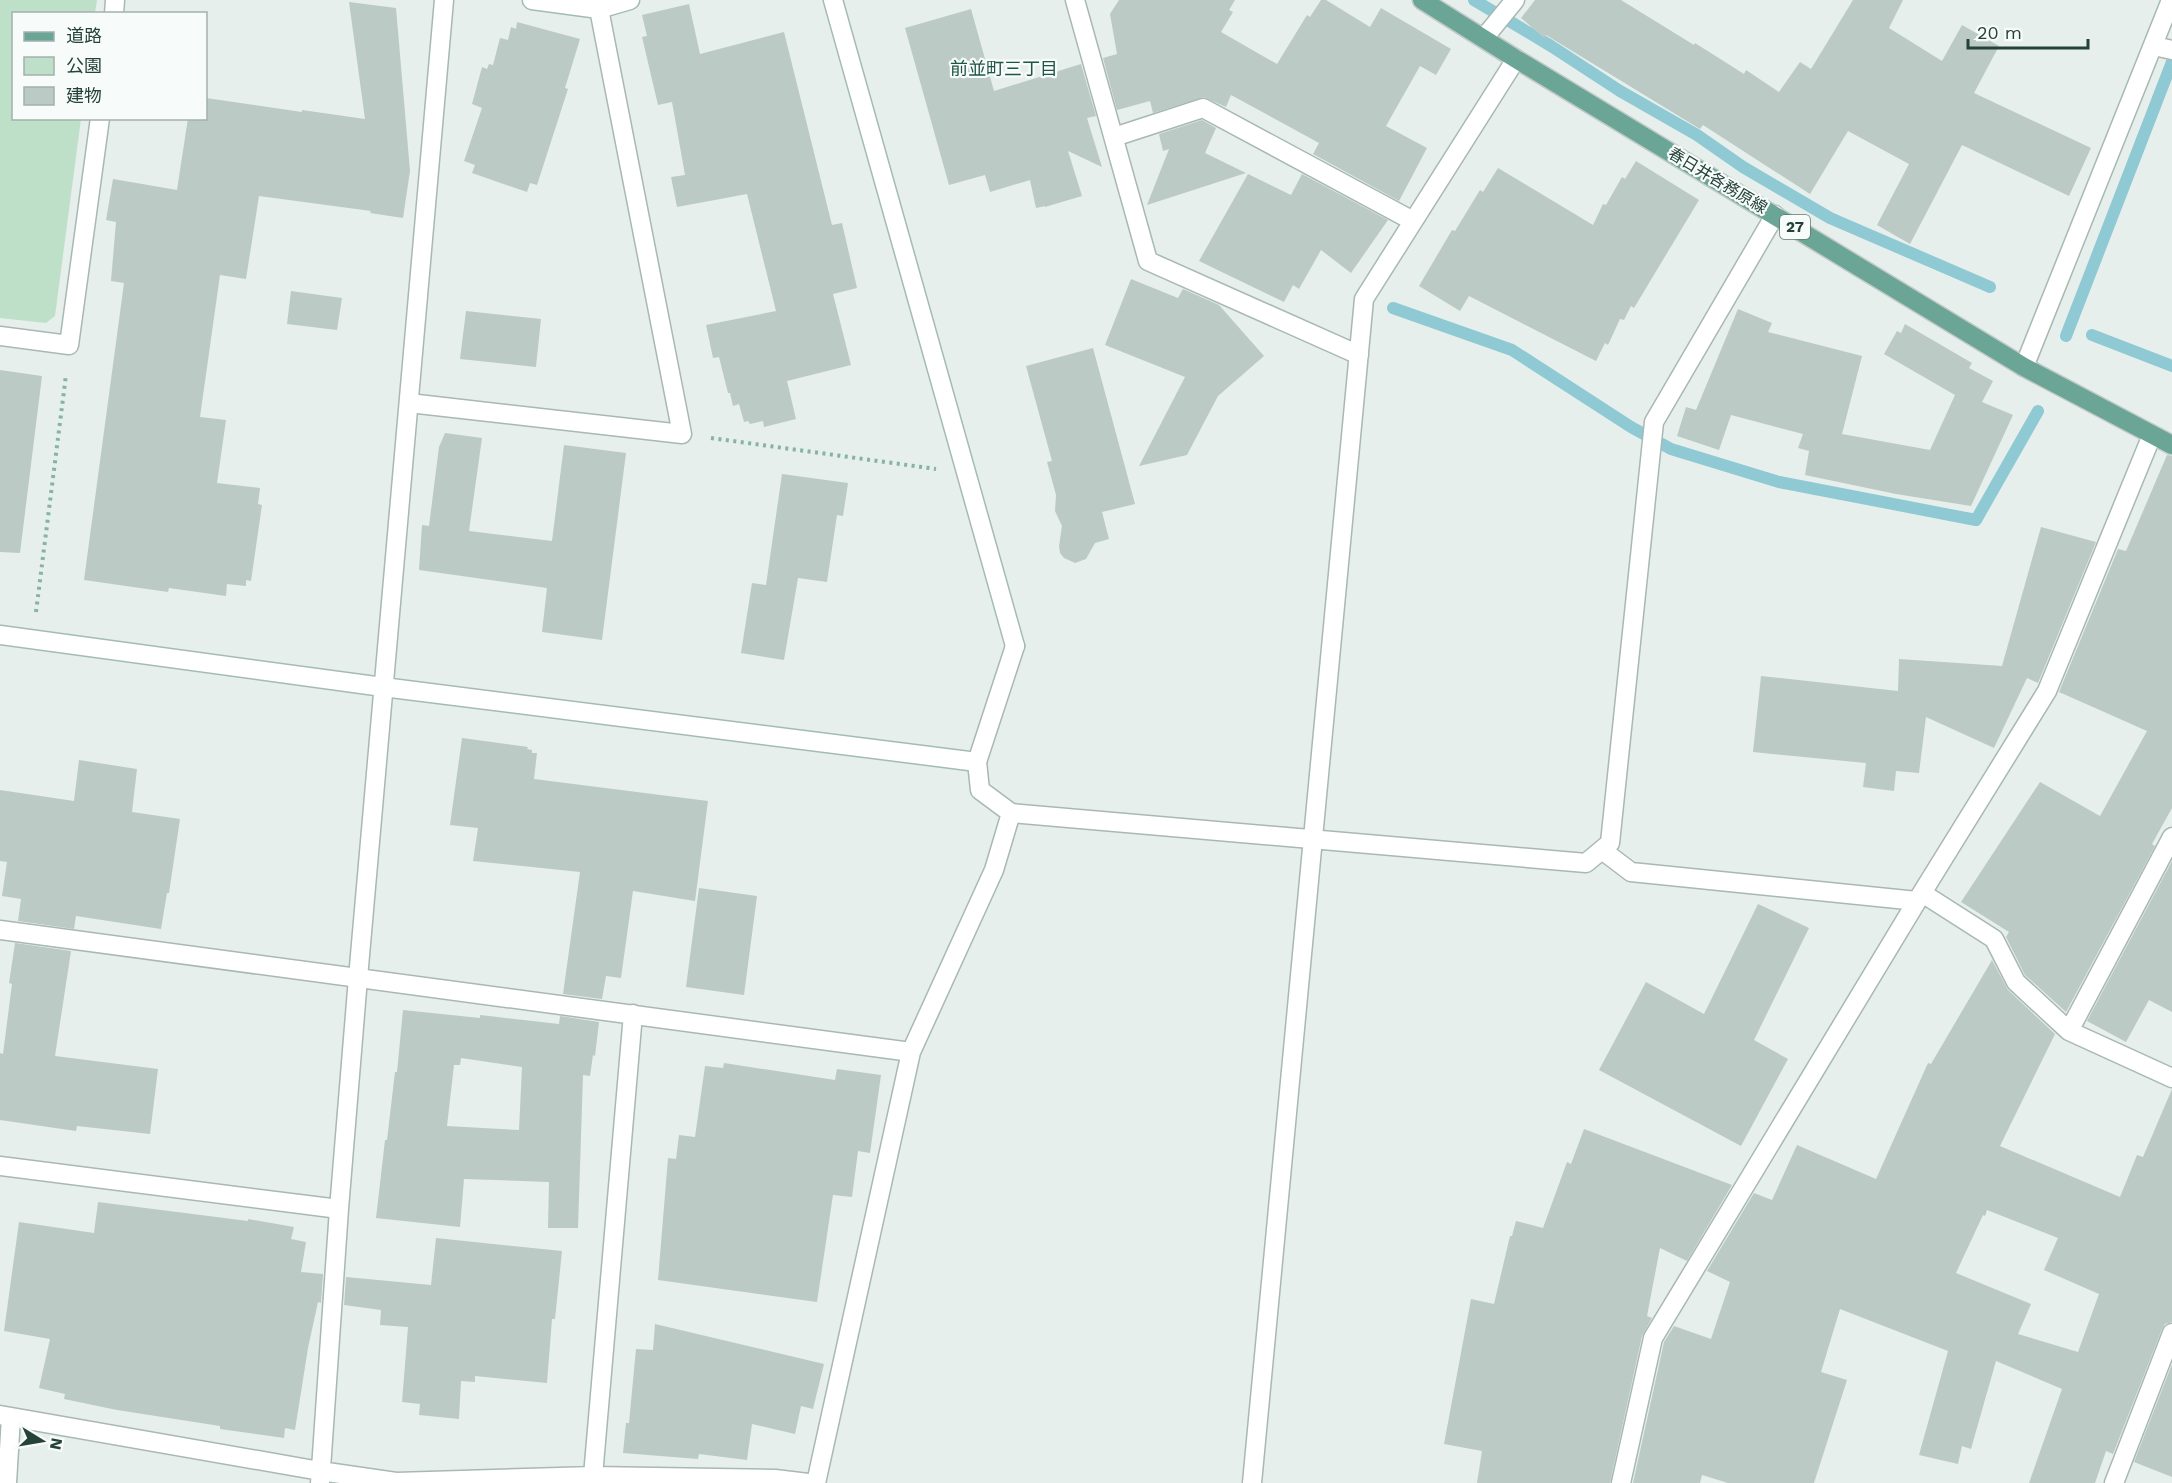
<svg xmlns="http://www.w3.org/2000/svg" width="2172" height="1483" font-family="'Work Sans','Noto Sans JP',sans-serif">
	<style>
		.green { fill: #bfe0c8 }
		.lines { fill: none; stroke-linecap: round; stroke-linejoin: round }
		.stream { stroke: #8ec9d4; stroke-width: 12 }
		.building { fill: #bbcac4; fill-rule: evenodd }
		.street-casing { stroke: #a8b8b2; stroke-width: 21 }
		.secondary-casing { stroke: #a4bbb3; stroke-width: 21 }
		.primary-casing { stroke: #c2cac8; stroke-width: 21 }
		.path { stroke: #86b3a5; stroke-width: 4; stroke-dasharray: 3 4.5; stroke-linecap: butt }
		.street { stroke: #fff; stroke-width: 18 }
		.secondary { stroke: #fff; stroke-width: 18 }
		.primary { stroke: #6aa596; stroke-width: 18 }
		.labels { text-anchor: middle; stroke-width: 4.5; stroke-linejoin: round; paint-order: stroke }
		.shield { fill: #f7fbf9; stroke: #637a73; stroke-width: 1.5 }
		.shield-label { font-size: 15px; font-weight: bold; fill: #24423a }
		.street-label { font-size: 16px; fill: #24423a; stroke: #f7fbf9 }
		.neighbourhood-label { font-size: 18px; fill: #1f5548; stroke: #f7fbf9 }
	</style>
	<rect width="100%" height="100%" fill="#e6efeb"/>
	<path class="green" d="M0 0H97L95 13 14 14V118L81 119 55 316 46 323 0 318Z"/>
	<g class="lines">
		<path class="stream" d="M1474 0 1551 46 1620 91 1697 135 1743 167 1830 218 1990 287
			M1393 308 1512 350 1631 427 1671 449 1779 482 1976 520 2038 411
			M2092 335 2172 366
			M2066 336 2172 62"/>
	</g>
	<path class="building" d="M1119 0H1235L1229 10 1233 12 1221 32 1277 64 1307 15 1310 17 1321 0H1326L1370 27 1381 8 1451 49 1436 75 1420 66 1386 126 1427 148 1399 201 1313 154 1319 143 1231 95 1226 107 1204 97 1153 113 1150 101 1117 110 1103 58 1117 54 1110 14Z
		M1535 0H1621L1694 45 1695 43 1744 74 1746 70 1779 92 1800 62 1811 69 1853 0H1903L1889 28 1942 61 1962 25 1999 46 1974 93 2091 148 2069 196 1962 145 1910 244 1877 225 1909 164 1848 131 1810 194 1703 125 1700 129 1546 35 1544 38 1521 18Z
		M349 2 396 8 410 171 403 218 370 213 371 211 259 196 246 279 220 275 200 417 226 420 217 483 260 488 258 504 262 505 251 581 246 580V586L227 584 226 596 169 588 168 592 84 580 124 283 111 281 116 222 106 220 113 179 177 190 188 118H206V98L302 112V110L365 119Z
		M689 4 700 54 784 32 832 225 842 223 857 288 833 294 851 365 787 381 796 419 764 427 763 421 750 424 748 421 744 422 739 404 733 406 730 393H728L719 357 713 358 706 325 776 311 747 194 677 207 671 177 685 175 672 102 658 105 642 37 647 36 642 15Z
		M971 9 994 91 1081 64 1096 116 1087 118 1102 167 1068 151 1082 196 1045 207V206L1036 208 1030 180 990 192 985 175 949 185 905 28Z
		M517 22 580 39 565 88 568 89 537 185 530 183 527 192 472 173 475 165 464 161 482 108 472 104 482 67 487 69 489 64 493 65 500 38 508 40 511 27 516 29Z
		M1202 120 1216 128 1205 153 1246 173 1147 205 1169 149 1163 151 1159 134Z
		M1636 161 1699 200 1634 308 1631 306 1624 320 1620 319 1608 345 1605 343 1596 361 1469 296 1460 311 1419 286 1452 230 1455 231 1480 190 1483 192 1498 168 1593 225 1603 204 1606 205 1622 177 1625 179Z
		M1248 174 1291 195 1302 174 1388 220 1351 273 1321 250 1299 289 1293 285 1284 302 1199 261Z
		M1131 279 1178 298 1183 289 1219 305 1264 356 1218 396 1187 455 1139 466 1185 377 1105 345Z
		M291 291 342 298 337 330 287 324Z
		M1738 309 1772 323 1768 332 1862 356 1842 434 1930 450 1955 395 1884 354 1897 331 1901 333 1905 324 1972 363 1969 368 1993 381 1982 402 2013 415 1971 506 1896 494 1805 475 1809 451 1798 448 1803 434 1731 415 1719 450 1677 436 1686 407 1696 410Z
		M466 311 541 319 536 367 460 359Z
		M1093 348 1135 504 1102 512 1109 539 1095 543 1086 559 1075 563 1064 558 1060 553 1059 546 1062 526 1055 511 1056 495 1047 462 1052 461 1026 366Z
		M0 370 42 376 20 553 0 552Z
		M445 433 482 438 469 531 552 541 564 445 626 453 602 640 542 632 547 588 419 570 422 525 429 526 439 447Z
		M2167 455 2172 456V808L2152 844 2155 846 2066 1012 2025 975 2006 937 2009 932 1961 902 2040 782 2100 816 2147 731 2059 692 2118 549 2126 551Z
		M782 474 848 483 843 516 837 515 827 582 798 578 784 660 741 653 752 583 766 585Z
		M2041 527 2096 542 2038 683 2027 678 1994 748 1926 717 1919 773 1896 771 1894 791 1863 787 1866 763 1753 752 1761 676 1898 691 1899 659 2002 666Z
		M462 738 528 747 527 749 532 750V753H537L534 779 708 801 695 901 633 891 621 978 606 976 602 999 563 994 580 872 473 861 478 828 450 825Z
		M79 760 137 769 132 812 180 819 169 893H167L161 929 76 916 74 929 18 921 21 899 2 896 7 862 0 861V790L74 801Z
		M2172 861V1012L2149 1000 2126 1042 2087 1021Z
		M699 888 757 896 744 995 686 987Z
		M1758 904 1809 928 1754 1040 1788 1059 1741 1146 1599 1070 1646 982 1704 1014Z
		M15 943 71 951 55 1056 158 1069 150 1134 77 1126 76 1131 0 1120V1053L3 1054 12 984 9 983Z
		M1992 960 2008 990 2055 1034 2000 1146 2120 1197 2137 1155 2143 1157 2172 1089V1322L2165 1324 2162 1329 2113 1454 2106 1451 2095 1483H2029L2062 1389 1996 1361 1971 1449 1962 1446 1958 1464 1919 1455 1948 1351 1840 1309 1821 1372 1847 1380 1814 1483H1728L1702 1475 1700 1483H1633L1664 1342 1674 1326 1711 1339 1730 1282 1707 1271 1754 1193 1772 1200 1797 1145 1876 1179 1928 1063 1931 1064ZM1987 1210 2058 1238 2044 1270 2099 1294 2078 1352 2018 1334 2031 1304 1956 1273 1983 1215 1985 1216Z
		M403 1010 480 1018V1015L559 1024 560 1016 599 1022 595 1056 593 1055 590 1076 583 1075 578 1228H548L549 1182 464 1179 460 1227 376 1218 385 1140H387L395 1072H397ZM461 1058 522 1067 519 1130 447 1126 454 1065H460Z
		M724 1063 835 1080 837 1069 881 1075 870 1153 858 1151 852 1197 833 1195 817 1302 658 1280 668 1158 676 1159 679 1135 695 1137 705 1066 723 1068Z
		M1584 1129 1732 1185 1687 1261 1660 1248 1647 1316 1652 1318 1642 1336 1610 1483H1477L1482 1451 1444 1444 1471 1299 1494 1304 1510 1236H1512L1516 1221 1543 1228 1567 1162 1571 1164Z
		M98 1202 248 1221V1219L294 1227 291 1239 306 1242 301 1272 323 1274 321 1303 318 1302 308 1348 295 1430 285 1428 284 1438 220 1429V1426L117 1410 64 1399 65 1394 39 1388 50 1339 4 1331 19 1222 94 1233Z
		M436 1238 562 1251 555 1319H552L547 1383 475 1376V1382L461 1381 459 1419 419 1415 420 1404 402 1402 408 1327 380 1325 381 1310 344 1305 346 1277 431 1285Z
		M655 1324 824 1364 813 1409 801 1406 795 1434 752 1424 747 1460 699 1454 698 1459 623 1453 626 1423H629L636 1349 653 1350Z
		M2172 1364V1477L2134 1462Z"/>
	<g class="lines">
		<defs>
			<path id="street" d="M1075 0 1148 261 1359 355
				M114 14 115 0
				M1484 38 1515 0
				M2154 46 2172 50
				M1114 137 1203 108 1413 221
				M0 336 69 345 100 118
				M2024 367 2171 0
				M409 403 682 434 599 9
				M1011 813 1586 863 1610 843 1654 422 1775 215
				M1602 850 1631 872 1917 901
				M1922 893 1994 939 2016 982 2069 1031 2172 1078
				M0 930 911 1052
				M2069 1031 2172 837
				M0 1166 339 1209
				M0 1415 320 1471 396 1482 593 1476 775 1479 808 1483
				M593 1476 633 1014
				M7 1483 11 1417
				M320 1483 339 1209 358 978 444 0
				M816 1483 911 1052 994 870 1011 813 980 790 977 762 1015 646
				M1252 1483 1364 299 1516 59
				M1621 1483 1653 1338 1917 901 2047 691 2152 435
				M2114 1483 2172 1333"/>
			<path id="secondary" d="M532 0 599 9 630 0
				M833 0 1015 646
				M0 635 383 687 977 762"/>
			<path id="primary" d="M1422 0 1516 59 2024 367 2172 445"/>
		</defs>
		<use href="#street" class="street-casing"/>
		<use href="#secondary" class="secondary-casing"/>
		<use href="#primary" class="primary-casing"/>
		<path class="path" d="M711 438 936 469
			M36 612 66 375"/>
		<use href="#street" class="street"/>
		<use href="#secondary" class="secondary"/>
		<use href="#primary" class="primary"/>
	</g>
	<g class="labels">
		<rect class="shield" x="1780" y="215" width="30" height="24" rx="4.5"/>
		<g class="shield-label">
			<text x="1795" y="232">27</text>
		</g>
		<g class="street-label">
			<text transform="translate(1718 180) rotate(31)" y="6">春日井各務原線</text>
		</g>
		<g class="neighbourhood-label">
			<text x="1004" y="75">前並町三丁目</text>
		</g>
	</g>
	<rect x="12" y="12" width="195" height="108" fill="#f7fbf9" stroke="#a3b1ad" stroke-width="1.5"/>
	<rect x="24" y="32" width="30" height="9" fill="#6aa596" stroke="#a3b1ad" stroke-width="1.5"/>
	<text x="66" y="42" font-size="18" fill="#24423a">道路</text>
	<rect x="24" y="57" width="30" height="18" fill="#bfe0c8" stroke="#a3b1ad" stroke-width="1.5"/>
	<text x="66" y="72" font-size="18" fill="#24423a">公園</text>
	<rect x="24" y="87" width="30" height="18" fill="#bbcac4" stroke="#a3b1ad" stroke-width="1.5"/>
	<text x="66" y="102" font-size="18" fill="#24423a">建物</text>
	<g transform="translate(42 1441) rotate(101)" stroke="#f7fbf9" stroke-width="4.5" paint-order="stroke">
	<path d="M0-4.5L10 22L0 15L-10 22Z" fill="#24423a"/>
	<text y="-9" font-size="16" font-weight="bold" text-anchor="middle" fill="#24423a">N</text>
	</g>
	<path d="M1968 39v9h120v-9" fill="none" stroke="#24423a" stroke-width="3"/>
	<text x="1977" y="39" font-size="18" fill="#24423a" stroke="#f7fbf9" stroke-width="4.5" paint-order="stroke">20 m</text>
</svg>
